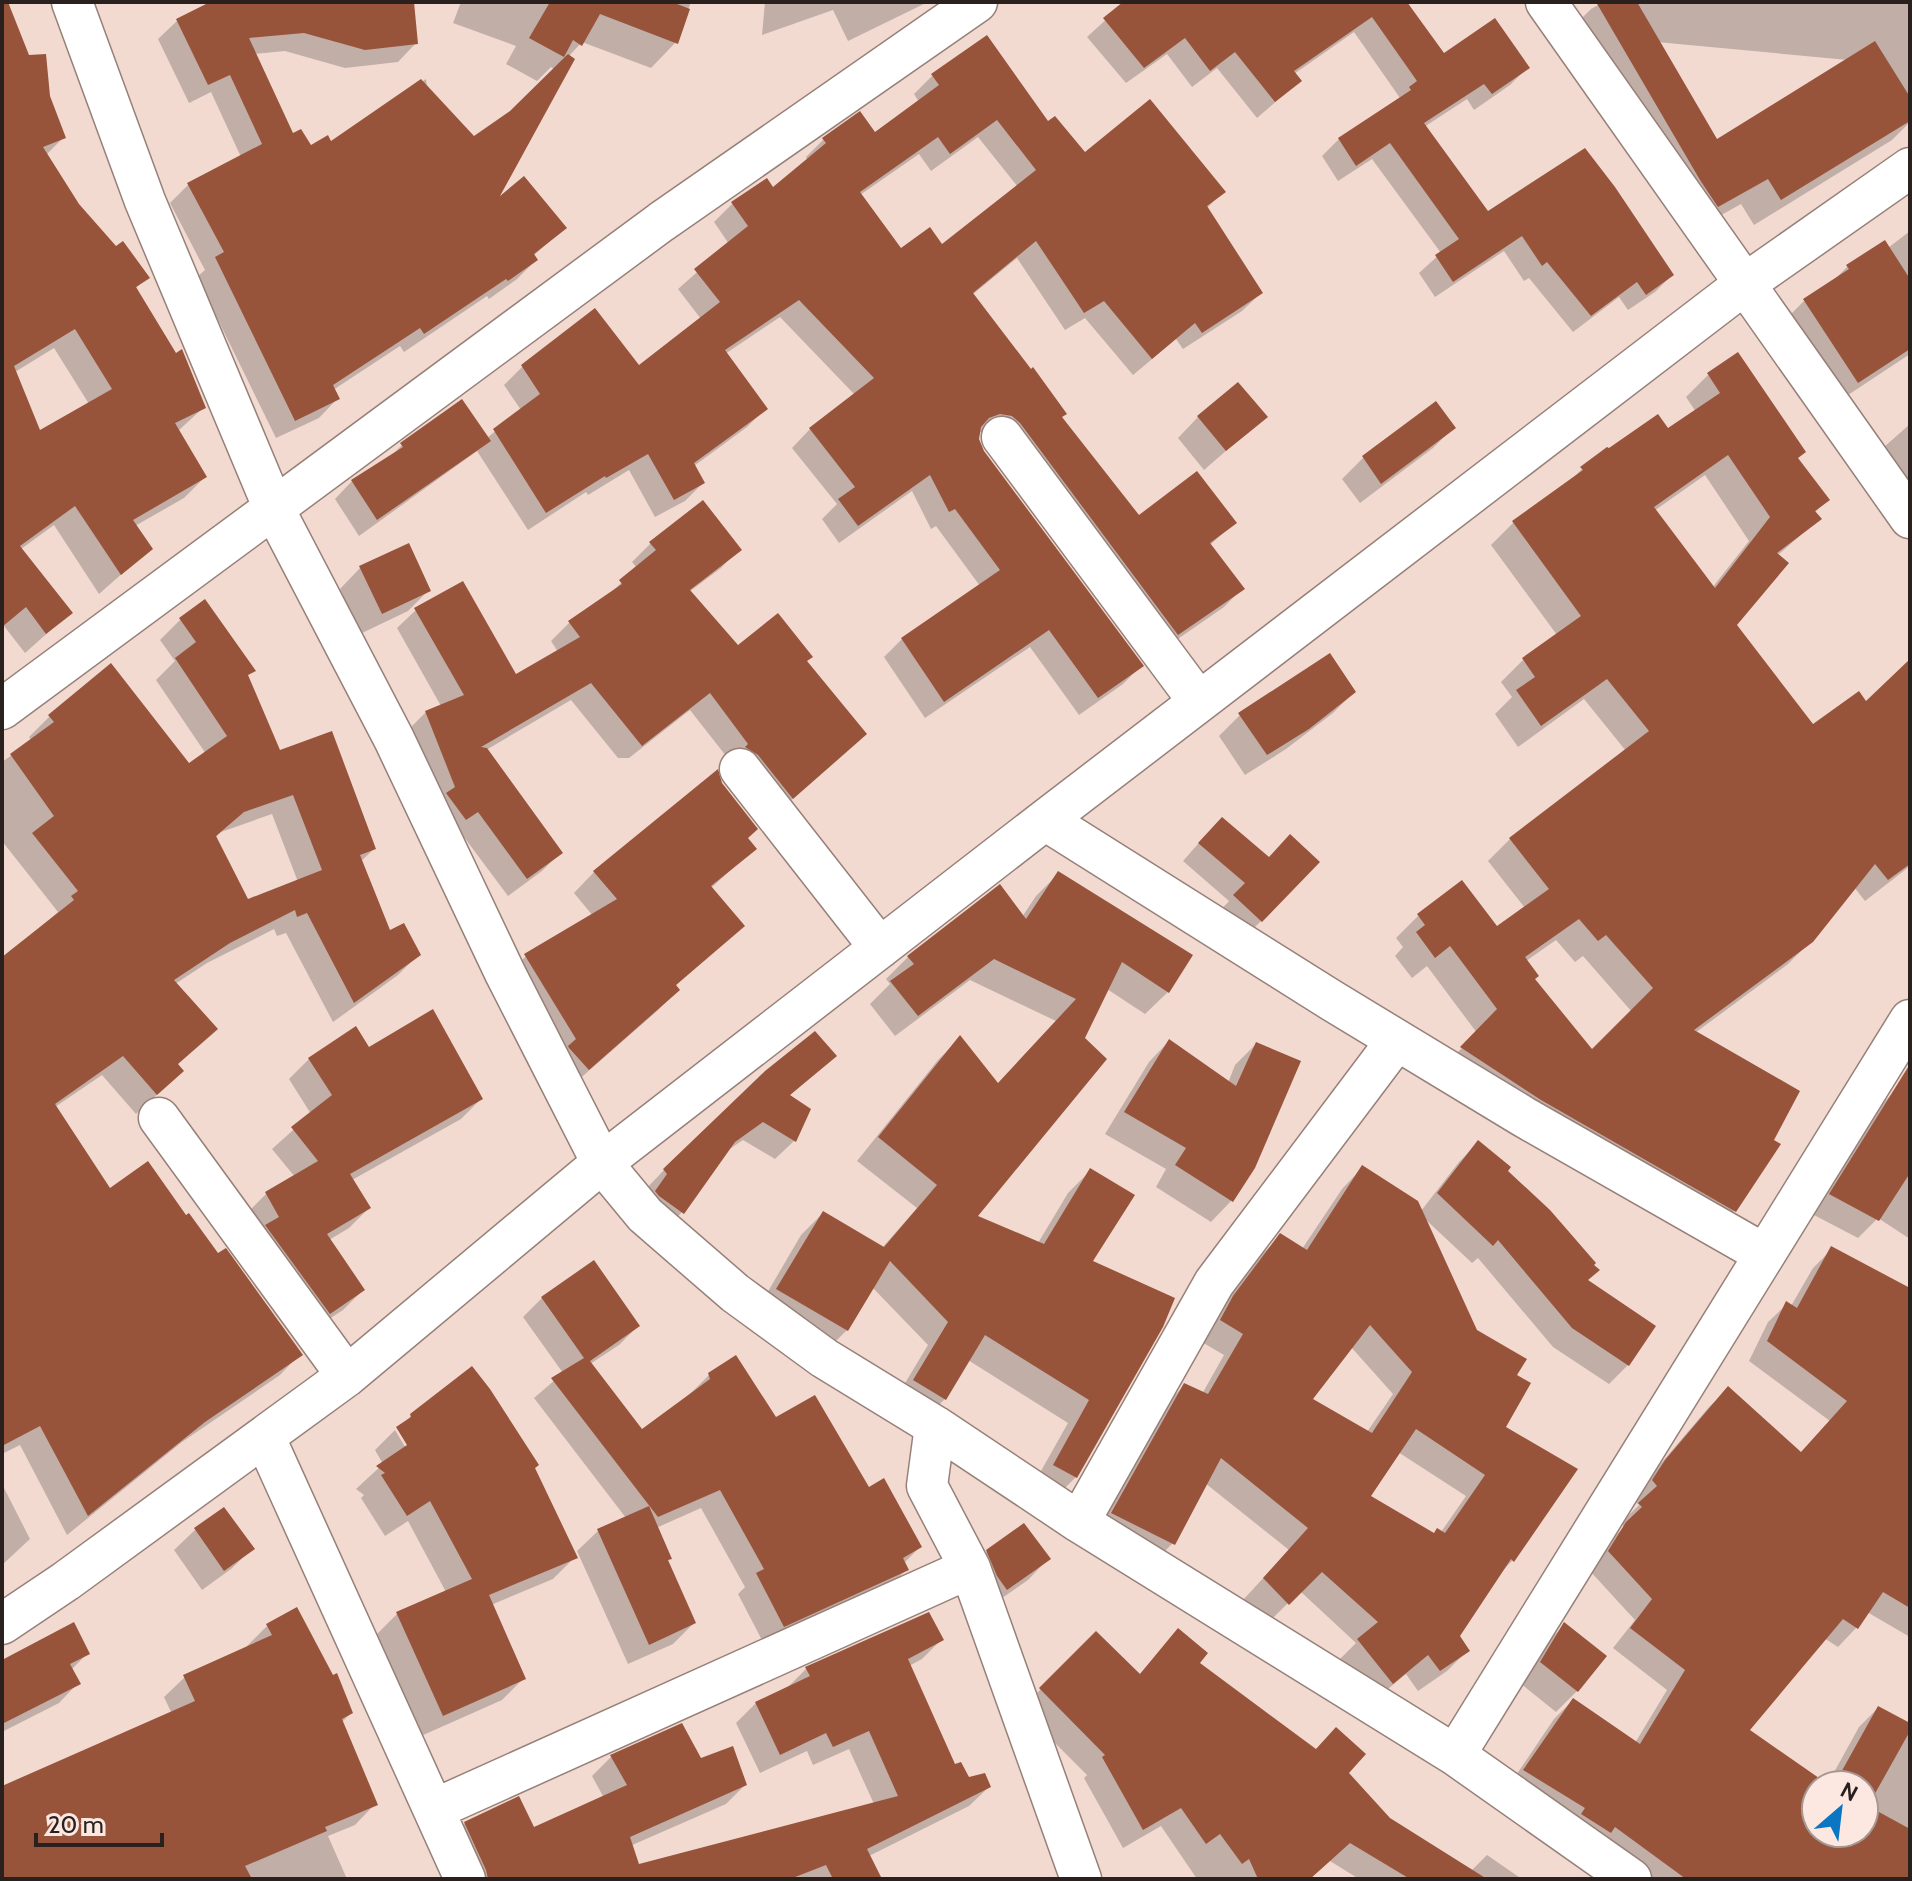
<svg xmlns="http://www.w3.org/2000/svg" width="1912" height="1881" font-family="Cabin,sans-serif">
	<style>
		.shadow { fill: #0003; fill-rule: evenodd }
		.building { fill: #98533b; fill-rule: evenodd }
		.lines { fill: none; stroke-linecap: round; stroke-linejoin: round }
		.minor-casing { stroke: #968078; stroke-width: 43 }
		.minor { stroke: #fff; stroke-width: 40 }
	</style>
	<rect width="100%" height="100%" fill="#f2dad1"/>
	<path class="shadow" d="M215 2H412L416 43 398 62 345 68 285 51 254 54 292 136 310 147 331 144 426 79 430 112 474 138 511 112 555 70 551 67 537 81 506 64 516 46 453 23 461 2H691L676 42 651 68 582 42 568 57 493 204 564 228 533 256 536 260 517 279 489 299 487 296 404 352 400 346 333 390 337 399 319 418 276 438 197 277 205 270 170 203 188 185 241 157 211 92 189 103 158 39 177 21Z
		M765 2H928L848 41 833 10 762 35Z
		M1120 2H1405L1443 56 1527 68 1510 85 1474 110 1467 99 1424 127 1487 214 1672 275 1655 292 1628 310 1619 297 1573 332 1529 278 1524 281 1504 251 1435 297 1419 273 1441 253 1372 159 1338 181 1322 156 1339 139 1400 98 1354 32 1294 74 1300 81 1257 118 1217 68 1192 87 1167 54 1126 83 1087 37 1122 5Z
		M1603 2H1910V122L1892 140 1754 225 1741 204 1691 232 1567 33 1591 9ZM1658 42 1678 44 1848 60 1716 142Z
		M2 62 48 96 64 137 46 155 77 205 115 249 147 277 135 289 203 408 178 431 205 477 184 498 135 526 150 549 99 594 54 525 21 549 70 613 25 653 4 626 2 628ZM54 348 89 404 39 433 15 372Z
		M932 76 1047 124 1085 154 1224 191 1206 209 1261 293 1242 311 1183 349 1176 339 1133 375 1085 318 1065 330 1017 258 972 295 1060 418 1139 517 1234 523 1210 545 1242 589 1224 607 1159 652 992 433 978 432 977 441 982 452 1141 666 1123 684 1079 715 1030 647 925 718 884 657 902 639 980 586 936 526 931 529 912 491 839 543 822 519 837 504 792 448 810 429 855 395 780 317 725 354 765 409 747 427 694 466 703 483 685 501 655 517 629 470 588 495 586 492 528 530 477 451 359 536 335 499 352 481 388 459 402 445 487 438 521 410 504 385 522 367 595 311 638 368 701 319 678 289 729 244 714 222 732 204 773 190 808 161 806 157 824 139 874 134 919 102 914 94ZM978 137 1018 187 942 246 901 251 860 195 919 154 931 171Z
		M1910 231V354L1836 403 1782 323 1804 301 1831 283 1848 266 1888 248Z
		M1708 375 1796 459 1828 500 1814 513 1819 519 1777 556 1734 625 1813 726 1866 704 1910 661V866L1865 901 1854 887 1812 940 1788 964 1695 1033 1735 1210 1712 1233 1440 1070 1477 1033 1427 966 1412 978 1395 956 1403 947 1396 938 1418 916 1497 929 1525 908 1488 861 1510 839 1626 751 1584 699 1518 747 1495 714 1512 697 1501 682 1523 660 1557 635 1491 545 1513 523 1566 485 1582 469 1668 431 1696 412 1686 397ZM1705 475 1749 541 1712 588 1654 511ZM1556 940 1575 962 1583 956 1632 1012 1592 1052 1533 979 1526 961Z
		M1435 404 1453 428 1433 448 1360 503 1342 479 1363 458Z
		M1198 417H1265L1204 470 1178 438Z
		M1910 424V533L1866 463Z
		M651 543 739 549 721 568 689 592 737 648 805 662 846 752 773 816 690 710 629 758H618L571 700 486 750 561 852 542 871 508 896 458 829 407 731 426 712 441 706 397 628 416 610 515 677 558 652 551 641 570 622 604 599 637 568 632 562Z
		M360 568 429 590 408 611 360 634 340 589Z
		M180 620 253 670 246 677 279 752 374 849 360 862 389 933 418 955 398 975 333 1022 286 933 277 936 274 929 207 963 175 984 176 1065 161 1091 136 1114 102 1075 55 1107 109 1191 185 1218 300 1354 280 1375 182 1442 67 1535 20 1445 2 1454V960L58 912 2 841V762L32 741 29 737 49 717 111 666 188 766 206 754 156 680 175 661 160 640ZM272 814 298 882 247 902 215 838 221 832Z
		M1354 692 1333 713 1286 749 1245 775 1219 736 1240 715Z
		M720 784 746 838 755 848 711 888 742 926 674 987 678 990 657 1011 567 1090 505 977 526 956 593 916 574 893 594 872Z
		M1205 836 1268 859 1261 921 1244 938 1218 913 1229 901 1183 861Z
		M1058 874 1168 992 1145 1014 1107 989 975 1217 1038 1243 1068 1193 1090 1171V1262L1161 1326 1076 1477 1054 1499 1032 1487 1068 1423 968 1360 945 1399 922 1421 893 1403 928 1345 872 1287 847 1330 825 1352 756 1312 801 1235 823 1213 882 1248 917 1208 857 1161 938 1060 960 1038 997 1085 1056 1021 970 980 895 1036 870 1004 890 984 886 979 908 957 1022 917 1036 896Z
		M1169 1041 1228 1083 1235 1065 1256 1044 1253 1167 1231 1201 1211 1222 1156 1187 1166 1169 1105 1134 1149 1062Z
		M369 1050 481 1099 461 1119 352 1180 369 1208 349 1228 329 1240 363 1290 343 1310 309 1332 246 1214 266 1194 295 1177 272 1149 311 1114 289 1079 309 1059Z
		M834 1056 789 1096 809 1110 794 1141 775 1159 743 1140 725 1152 682 1212 664 1231 646 1189 664 1170Z
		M1895 1091 1910 1099V1239L1878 1218 1858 1238 1812 1214 1876 1110Z
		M1478 1143 1505 1171 1586 1281 1628 1365 1609 1384 1553 1347 1478 1258 1472 1263 1424 1218 1475 1332 1515 1376 1504 1427 1513 1560 1497 1576 1458 1636 1467 1651 1447 1671 1418 1691 1406 1674 1371 1703 1338 1661 1356 1643 1300 1591 1267 1624 1243 1600 1289 1550 1205 1483 1173 1543 1152 1564 1091 1534 1164 1406 1185 1385 1202 1394 1224 1355 1200 1341 1213 1319 1260 1256 1281 1236 1302 1249 1342 1189 1362 1168 1421 1211 1459 1162ZM1351 1347 1393 1394 1367 1432 1310 1399ZM1398 1452 1466 1496 1441 1532 1433 1535 1369 1497Z
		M1832 1249 1910 1290V1637L1867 1612 1856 1628 1838 1647 1824 1638 1747 1731 1826 1785H1816V1833H1864V1785H1827L1859 1727 1878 1708 1910 1726V1879H1642L1506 1790 1554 1719 1573 1700 1635 1743 1667 1690 1613 1648 1635 1620 1590 1571 1608 1543 1624 1527 1621 1523 1639 1505 1634 1500 1646 1481 1709 1407 1728 1389 1800 1454 1830 1421 1749 1361 1768 1322 1787 1304 1791 1306 1813 1268Z
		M542 1298 638 1326 619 1345 590 1364 642 1432 690 1394 709 1375 776 1419 868 1489 920 1547 903 1564 906 1570 887 1589 764 1644 738 1594 745 1587 701 1508 656 1528 670 1558 667 1562 694 1623 673 1644 628 1664 577 1551 598 1531 626 1518 534 1398 563 1373 523 1317Z
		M411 1416 533 1468 575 1557 553 1579 491 1605 524 1678 502 1700 421 1736 375 1636 397 1614 446 1592 408 1521 385 1536 361 1498 364 1495 356 1489 383 1464 375 1450 397 1428 395 1430 410 1455 401 1426Z
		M2 1484 30 1539 2 1565Z
		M224 1509 252 1549 231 1569 202 1590 174 1550 195 1530Z
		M988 1551 1048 1559 1028 1580 986 1609 967 1572Z
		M1565 1625 1605 1656 1577 1691 1556 1712 1520 1683 1544 1645Z
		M267 1626 351 1713 342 1722 375 1804 355 1825 328 1836 347 1879H2V1788L172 1714 164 1697 185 1677 248 1648 247 1646Z
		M1178 1631 1197 1664 1346 1773 1388 1819 1471 1871 1487 1855 1519 1877 1517 1879H1359L1330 1861 1309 1879H1197L1161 1826 1123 1848 1084 1778 1087 1775 1021 1709 1096 1634 1139 1675Z
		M941 1640 922 1659 909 1666 954 1767 968 1779 989 1787 969 1806 869 1856 880 1879H462L446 1843 465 1823 533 1830 604 1798 592 1776 611 1757 700 1760 745 1785 726 1804 630 1846 638 1866 874 1804 849 1749 813 1765 807 1751 760 1773 736 1723 756 1703 786 1689 806 1669Z
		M87 1654 71 1670 78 1683 59 1703 2 1732V1665Z"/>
	<path class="building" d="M2 2H8L29 55 46 54 50 96 66 138 43 147 79 204 116 246 123 241 150 278 136 287 176 353 182 349 206 408 175 423 207 477 133 520 153 549 121 575 75 506 20 546 73 613 46 634 26 607 2 627ZM75 329 112 389 40 430 14 366Z
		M210 2H414L418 44 365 50 304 33 249 38 293 133 301 129 311 145 328 135 331 141 421 79 474 136 510 111 568 54 575 59 500 196 524 176 567 228 534 254 538 260 508 281 506 279 424 334 420 328 333 385 340 399 295 421 215 257 224 252 187 183 262 144 230 75 208 85 176 19Z
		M550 2H672L690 9 678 44 600 14 582 46 573 40 564 57 529 38Z
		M1123 2H1407L1444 53 1495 18 1530 68 1492 94 1484 84 1424 123 1488 211 1585 148 1615 187 1674 275 1646 295 1637 282 1591 316 1547 262 1542 266 1522 236 1453 282 1435 255 1459 239 1390 143 1356 166 1338 138 1411 90 1409 87 1417 81 1372 17 1294 71 1302 81 1275 102 1235 52 1210 71 1185 38 1144 68 1103 18Z
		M1596 2H1637L1717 139 1875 41 1910 97V121L1781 200 1768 179 1718 207 1700 180Z
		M987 35 1048 121 1055 116 1085 152 1150 99 1226 192 1207 206 1263 293 1202 333 1195 323 1152 359 1104 301 1084 313 1036 241 973 293 1031 369 1033 367 1067 414 1062 417 1139 515 1197 471 1237 523 1210 543 1245 589 1178 635 1020 423 1012 416 1000 414 989 418 981 427 979 439 984 451 1144 666 1098 698 1049 630 944 702 901 638 1000 570 955 509 949 512 930 475 858 526 838 499 855 487 809 428 874 378 799 300 725 350 768 409 694 463 705 483 674 500 648 454 606 478 605 476 546 513 493 429 540 394 521 365 595 308 639 365 720 302 694 269 748 226 731 202 767 178 773 187 826 143 822 138 860 111 875 132 939 85 931 74ZM997 120 1036 170 942 244 930 227 901 248 860 192 938 137 950 154Z
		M1885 240 1910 279V349L1858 383 1803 299 1849 269 1846 265Z
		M1738 352 1806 452 1798 458 1830 500 1815 511 1822 519 1777 553 1789 563 1737 625 1813 724 1859 691 1866 701 1910 659V864L1888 880 1875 864 1813 942 1694 1030 1800 1091 1774 1140 1781 1144 1736 1212 1541 1100 1460 1047 1497 1009 1450 946 1435 958 1416 932 1425 925 1417 914 1462 880 1497 926 1549 889 1509 838 1649 731 1607 679 1541 726 1516 690 1535 677 1522 658 1581 616 1512 521 1583 470 1580 467 1607 447 1609 448 1658 414 1668 428 1720 393 1707 373ZM1728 455 1770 517 1715 588 1654 507ZM1579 919 1598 941 1606 935 1653 988 1592 1049 1535 979 1539 976 1525 957Z
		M1238 382 1268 417 1226 451 1197 416Z
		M462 399 491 441 377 520 351 480 403 447 400 443Z
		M1436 401 1456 428 1381 484 1362 456Z
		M703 500 742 550 690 590 738 645 778 613 813 657 807 661 867 734 793 799 758 755 745 747 748 744 710 693 642 746 591 683 481 747 487 748 563 853 527 879 478 812 466 820 446 793 455 787 425 711 464 695 414 608 463 581 516 674 580 637 568 621 622 584 619 580 656 550 649 542Z
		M409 543 431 591 382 614 359 566Z
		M205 599 256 671 248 675 280 750 332 731 376 849 360 855 390 930 404 923 421 955 354 1003 307 913 297 917 295 910 230 943 174 980 218 1029 178 1064 184 1071 157 1095 123 1056 55 1104 110 1188 148 1161 186 1215 189 1213 218 1253 226 1248 303 1355 205 1422 88 1516 40 1426 2 1446V957L74 900 71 896 78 891 32 833 54 816 10 754 54 722 48 715 111 663 189 763 227 736 175 658 196 642 179 618ZM293 795 322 870 248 899 216 836 244 812Z
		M1330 653 1356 692 1309 729 1267 755 1238 713Z
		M718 769 722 783 758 829 748 838 757 849 711 886 745 926 676 985 680 990 589 1070 569 1048 568 1046 576 1039 524 954 617 899 593 871Z
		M1222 817 1269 857 1290 834 1320 862 1262 922 1233 895 1245 883 1198 843Z
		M1058 871 1193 955 1169 993 1122 962 1085 1038 1107 1059 978 1216 1044 1244 1090 1168 1135 1195 1093 1261 1175 1298 1163 1327 1077 1478 1053 1465 1089 1400 985 1335 946 1400 913 1380 948 1322 890 1261 848 1331 776 1289 823 1211 884 1247 937 1185 878 1137 960 1035 998 1083 1076 999 994 959 918 1016 890 981 914 964 907 956 1000 884 1026 919Z
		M433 1009 483 1099 350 1174 371 1208 327 1234 365 1290 330 1314 265 1225 279 1217 265 1192 318 1161 291 1127 332 1095 308 1058 356 1026 369 1047Z
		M815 1031 837 1056 790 1095 811 1109 796 1142 763 1122 735 1142 684 1214 659 1196 655 1191 667 1174 663 1169 765 1071Z
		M1169 1039 1236 1086 1256 1042 1301 1061 1255 1168 1233 1202 1175 1165 1186 1148 1124 1112Z
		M1910 1064V1173L1879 1221 1829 1194Z
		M1478 1140 1511 1167 1508 1171 1550 1210 1596 1263 1594 1265 1600 1270 1588 1280 1656 1326 1629 1366 1572 1328 1498 1240 1493 1246 1437 1193Z
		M1362 1165 1418 1201 1477 1330 1527 1359 1517 1375 1531 1383 1506 1427 1578 1469 1514 1562 1511 1559 1460 1636 1470 1651 1440 1671 1428 1655 1393 1684 1357 1639 1378 1622 1322 1572 1289 1605 1263 1578 1308 1528 1221 1458 1175 1545 1111 1513 1184 1383 1208 1394 1243 1334 1220 1320 1233 1296 1280 1233 1307 1250ZM1370 1325 1412 1372 1372 1433 1313 1399ZM1416 1429 1485 1475 1445 1533 1437 1528 1434 1533 1371 1496Z
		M1831 1246 1910 1288V1608L1883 1592 1858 1629 1843 1619 1750 1730 1829 1785H1816V1833H1864V1785H1834L1878 1706 1910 1723V1731L1868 1806 1910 1829V1879H1686L1615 1827 1611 1833 1581 1814 1585 1808 1523 1770 1573 1698 1640 1744 1685 1670 1630 1628 1652 1599 1608 1551 1626 1522 1642 1507 1638 1503 1657 1486 1652 1480 1665 1460 1728 1386 1801 1452 1847 1401 1767 1341 1786 1301 1797 1308Z
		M594 1260 640 1326 590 1361 642 1429 710 1379 708 1373 736 1355 776 1417 815 1395 869 1487 884 1478 922 1547 903 1558 909 1570 784 1627 756 1573 764 1569 720 1490 658 1517 551 1378 584 1358 541 1297Z
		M472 1366 490 1389 539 1465 535 1468 578 1558 489 1595 526 1679 443 1716 396 1612 472 1579 430 1501 407 1516 381 1475 385 1473 376 1466 407 1445 396 1427 411 1417 410 1414Z
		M649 1506 672 1559 668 1560 696 1623 649 1645 597 1529Z
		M224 1507 255 1549 224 1571 194 1528Z
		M1024 1523 1051 1559 1007 1590 997 1576 986 1550Z
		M297 1607 333 1675 337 1673 353 1713 342 1719 378 1805 325 1827 327 1831 245 1866 252 1879H2V1786L195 1701 183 1675 272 1635 266 1624Z
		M929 1612 944 1640 908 1659 955 1764 961 1762 969 1777 985 1773 991 1787 867 1849 882 1879H833L826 1865 790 1879H488L486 1870 464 1822 519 1796 534 1827 627 1785 610 1755 682 1723 701 1758 733 1746 747 1785 630 1837 639 1864 898 1796 869 1731 833 1747 826 1733 780 1755 755 1702 810 1676 805 1667Z
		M74 1622 90 1654 70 1664 81 1684 2 1724V1660Z
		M1564 1622 1607 1656 1578 1692 1540 1662Z
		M1178 1628 1208 1653 1200 1663 1316 1749 1336 1727 1366 1754 1349 1773 1390 1818 1487 1879H1410L1350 1843 1310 1879H1258L1249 1859 1242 1864 1220 1834 1206 1844 1181 1808 1143 1830 1102 1757 1105 1755 1039 1688 1096 1631 1140 1674Z"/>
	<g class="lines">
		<defs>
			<path id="minor" d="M72 2 145 201 274 509 394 739 505 973 602 1163 645 1215 735 1293 824 1358 935 1426 1079 1522 1455 1755 1631 1879
				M1546 2 1910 518
				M1002 437 1199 702
				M2 709 661 222 977 2
				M740 769 880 948
				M1045 820 1331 1000 1524 1117 1764 1254
				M159 1118 347 1376
				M935 1426 927 1486 970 1568 1081 1879
				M265 1438 465 1879
				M1079 1522 1214 1283 1397 1040
				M2 1624 66 1581 347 1376 602 1163 1045 820 1746 283 1910 168
				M1455 1755 1910 1020
				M435 1809 970 1568"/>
		</defs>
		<use href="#minor" class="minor-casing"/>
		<use href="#minor" class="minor"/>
	</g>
	<rect width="1912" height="1881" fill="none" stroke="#2a211e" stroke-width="8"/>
	<g transform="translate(1840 1809) rotate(28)"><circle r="38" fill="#fce8e1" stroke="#a89893" stroke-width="2"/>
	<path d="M0-6L14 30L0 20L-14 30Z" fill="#0b76c1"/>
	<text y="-12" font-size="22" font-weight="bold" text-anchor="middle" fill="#2a211e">N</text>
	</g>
	<path d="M36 1833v12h126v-12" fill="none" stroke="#2a211e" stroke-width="4"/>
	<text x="48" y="1833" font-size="24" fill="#2a211e" stroke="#fce8e1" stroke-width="6" paint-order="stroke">20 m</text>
</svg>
